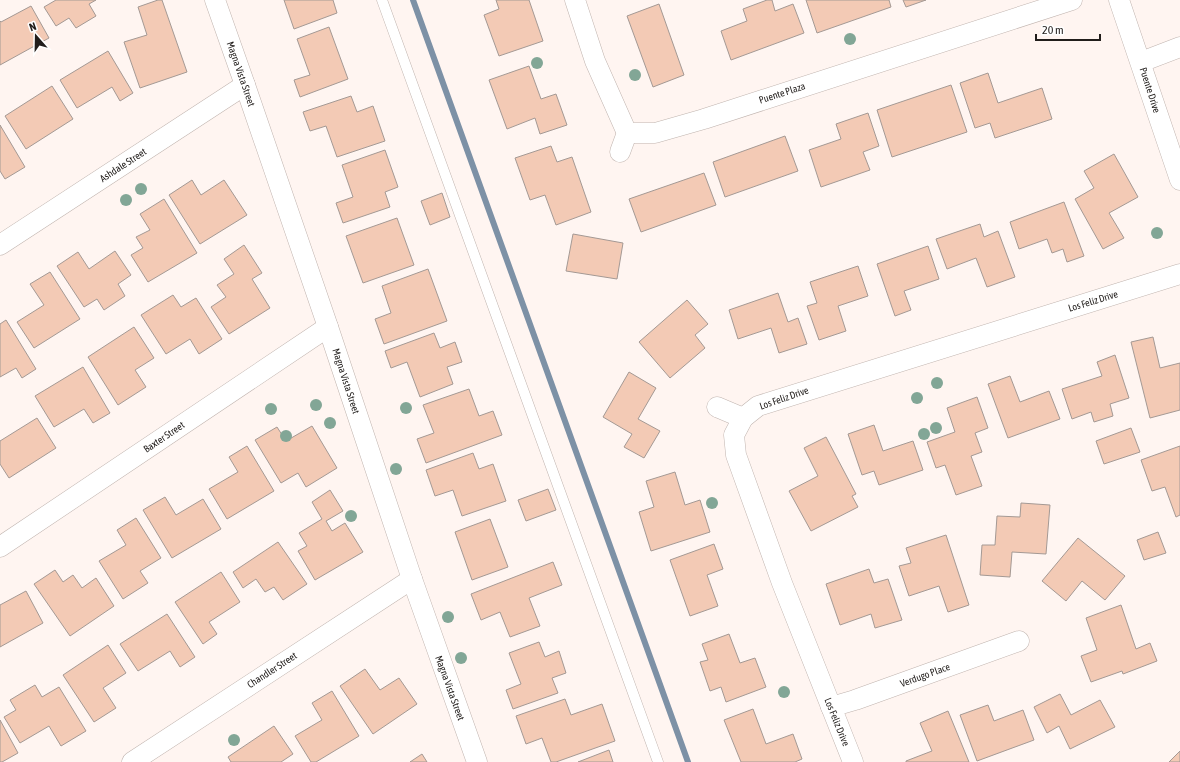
<svg xmlns="http://www.w3.org/2000/svg" width="1180" height="762" font-family="'Asap Condensed',sans-serif">
  <style>
    .lines { fill: none; stroke-linecap: round; stroke-linejoin: round }
    .stream { stroke: #7d91a6; stroke-width: 6 }
    .building { fill: #f3cab5; stroke: #a49994 }
    .service-casing { stroke: #c0b4af; stroke-width: 11 }
    .minor-casing { stroke: #c0b4af; stroke-width: 21 }
    .service { stroke: #fff; stroke-width: 10 }
    .minor { stroke: #fff; stroke-width: 20 }
    .tree { fill: #82a696 }
    .labels { text-anchor: middle; dominant-baseline: central; stroke-width: 3; stroke-linejoin: round; paint-order: stroke }
    .street-label { font-size: 10px; fill: #211d1b; stroke: #fff }
  </style>
  <rect width="100%" height="100%" fill="#fff5f1"/>
  <g class="lines">
    <polyline class="stream" points="413,0 688,762"/>
  </g>
  <g class="building">
    <polygon points="56,0 96,0 89,4 96,16 76,28 69,18 56,26 44,7"/>
    <polygon points="158,0 162,0 187,72 140,88 124,42 147,35 138,7"/>
    <polygon points="284,0 333,0 337,13 294,29"/>
    <polygon points="496,0 529,0 543,41 499,56 484,15 499,9"/>
    <polygon points="767,0 772,0 775,11 793,4 804,33 731,60 721,31 747,21 743,9"/>
    <polygon points="806,0 889,0 891,7 817,33"/>
    <polygon points="903,0 926,0 906,7"/>
    <polygon points="659,4 684,75 653,87 627,16"/>
    <polygon points="31,6 49,38 0,65 0,21 1,22"/>
    <polygon points="329,27 348,79 300,97 294,80 310,75 297,39"/>
    <polygon points="108,51 133,93 120,101 112,87 77,108 60,80"/>
    <polygon points="529,66 541,99 556,94 567,125 540,134 535,118 507,129 489,80"/>
    <polygon points="988,73 998,103 1042,88 1052,119 995,138 990,123 975,128 960,83"/>
    <polygon points="951,85 967,132 892,157 877,110"/>
    <polygon points="52,86 73,119 26,149 5,116"/>
    <polygon points="351,96 357,112 373,106 385,141 337,157 326,126 310,131 303,112"/>
    <polygon points="868,113 879,146 863,152 870,170 821,187 809,150 841,139 836,124"/>
    <polygon points="0,125 25,167 5,179 0,171"/>
    <polygon points="785,136 798,171 725,197 713,162"/>
    <polygon points="551,146 557,162 572,157 591,212 556,225 545,195 530,200 515,158"/>
    <polygon points="385,150 398,187 385,192 390,207 343,223 336,203 353,197 342,165"/>
    <polygon points="1114,154 1138,197 1109,213 1124,238 1103,249 1075,199 1094,188 1084,171"/>
    <polygon points="704,173 716,205 641,232 629,199"/>
    <polygon points="192,180 201,195 224,180 247,215 200,244 169,195"/>
    <polygon points="442,193 450,217 430,225 421,201"/>
    <polygon points="164,199 197,253 148,282 131,255 143,248 136,237 150,230 140,214"/>
    <polygon points="1064,202 1084,256 1067,262 1063,249 1052,253 1047,239 1019,249 1010,222"/>
    <polygon points="397,218 414,265 363,283 346,236"/>
    <polygon points="980,224 984,237 998,231 1015,277 987,287 976,258 947,269 936,239"/>
    <polygon points="573,234 623,243 617,279 566,271"/>
    <polygon points="244,245 262,273 252,279 270,308 229,334 211,307 226,297 217,285 234,274 224,259"/>
    <polygon points="928,246 939,279 904,291 911,310 895,316 877,264"/>
    <polygon points="115,251 131,275 118,284 125,296 104,310 97,299 84,307 57,266 78,252 89,269"/>
    <polygon points="858,266 868,296 838,306 846,331 819,340 807,306 817,303 810,282"/>
    <polygon points="428,269 447,321 384,344 375,319 391,313 382,286"/>
    <polygon points="50,272 80,319 34,348 17,322 44,305 30,284"/>
    <polygon points="778,293 788,322 798,318 807,344 779,353 771,328 738,339 729,310"/>
    <polygon points="173,295 181,307 196,298 222,339 199,354 190,339 166,354 141,315"/>
    <polygon points="687,300 708,324 695,335 705,348 670,378 639,342"/>
    <polygon points="6,320 36,369 22,378 16,368 0,377 0,324"/>
    <polygon points="134,327 154,358 135,370 146,387 118,405 88,357"/>
    <polygon points="434,333 440,348 455,342 462,362 447,367 453,384 420,397 407,362 391,368 385,351"/>
    <polygon points="1153,337 1160,368 1180,363 1180,410 1150,418 1131,342"/>
    <polygon points="1115,355 1129,398 1110,404 1113,416 1094,422 1091,412 1072,419 1062,389 1102,376 1097,362"/>
    <polygon points="83,367 110,413 93,423 84,409 54,427 35,396"/>
    <polygon points="629,372 656,388 638,419 660,431 644,458 624,447 632,434 603,417"/>
    <polygon points="1010,376 1020,402 1049,391 1060,419 1008,438 988,384"/>
    <polygon points="469,389 479,416 493,411 502,435 426,463 417,439 434,433 423,405"/>
    <polygon points="977,397 988,428 975,433 982,452 971,456 982,486 956,495 945,465 936,468 927,442 955,432 947,408"/>
    <polygon points="37,418 56,448 9,478 0,464 0,441"/>
    <polygon points="874,425 883,451 913,441 923,470 879,485 874,471 862,475 848,434"/>
    <polygon points="312,426 337,468 306,487 298,473 281,483 255,440 277,427 286,441"/>
    <polygon points="1131,428 1140,452 1104,464 1096,441"/>
    <polygon points="826,437 856,494 852,496 858,507 811,531 789,491 818,476 804,448"/>
    <polygon points="247,446 274,491 227,519 209,489 238,472 229,457"/>
    <polygon points="1180,446 1180,515 1176,517 1165,487 1152,491 1141,460"/>
    <polygon points="473,453 479,469 493,464 506,501 462,516 453,490 435,496 426,470"/>
    <polygon points="675,472 685,505 700,500 710,532 651,551 639,512 654,507 646,481"/>
    <polygon points="548,489 556,510 526,521 518,500"/>
    <polygon points="330,490 343,511 326,521 332,531 345,523 363,552 315,580 298,551 307,546 299,533 322,519 312,502"/>
    <polygon points="165,497 176,515 203,499 221,529 172,558 143,510"/>
    <polygon points="1021,503 1050,505 1046,554 1012,552 1010,577 980,575 982,545 995,545 997,516 1020,517"/>
    <polygon points="136,518 161,558 140,571 148,583 123,599 99,561 126,545 117,530"/>
    <polygon points="490,519 508,567 472,580 455,532"/>
    <polygon points="1158,532 1166,553 1144,560 1137,540"/>
    <polygon points="946,535 969,605 948,612 939,586 909,596 899,566 911,563 906,548"/>
    <polygon points="1078,538 1125,576 1105,600 1082,581 1066,601 1042,581"/>
    <polygon points="278,542 307,584 283,600 274,587 265,592 256,579 243,588 233,572"/>
    <polygon points="714,544 723,569 707,575 718,606 690,616 670,560"/>
    <polygon points="553,562 562,585 529,598 540,626 510,637 500,612 481,620 471,594"/>
    <polygon points="869,569 874,583 888,579 902,620 875,628 871,614 840,625 826,584"/>
    <polygon points="55,570 63,582 73,575 82,588 96,578 114,606 70,636 34,584"/>
    <polygon points="221,572 240,602 209,622 217,634 203,644 175,602"/>
    <polygon points="26,591 43,623 0,647 0,605"/>
    <polygon points="1121,605 1136,649 1150,643 1157,661 1123,674 1122,671 1091,682 1081,656 1097,650 1086,618"/>
    <polygon points="167,614 195,657 180,667 170,651 138,671 120,644"/>
    <polygon points="729,634 740,663 755,658 766,687 726,702 721,687 710,691 700,662 708,660 702,644"/>
    <polygon points="539,642 545,657 559,651 566,673 552,678 558,693 513,709 506,690 521,684 509,653"/>
    <polygon points="108,645 126,673 103,688 116,708 94,722 63,675"/>
    <polygon points="365,669 380,690 399,678 417,704 373,734 340,686"/>
    <polygon points="35,685 42,697 59,687 86,731 61,746 49,726 20,743 4,717 16,710 10,700"/>
    <polygon points="332,691 359,736 316,762 311,762 295,736 322,720 312,703"/>
    <polygon points="1060,694 1071,715 1100,700 1115,727 1070,749 1059,726 1047,733 1034,707"/>
    <polygon points="565,699 571,715 602,704 615,741 556,762 551,762 542,738 526,744 516,716"/>
    <polygon points="988,705 994,721 1023,710 1034,740 977,761 960,715"/>
    <polygon points="753,709 766,744 793,734 802,759 795,762 741,762 724,720"/>
    <polygon points="948,711 969,762 906,762 906,761 932,751 920,723"/>
    <polygon points="0,720 18,753 2,762 0,762"/>
    <polygon points="274,726 293,754 281,762 231,762 228,757"/>
    <polygon points="609,750 613,762 578,762"/>
    <polygon points="1180,751 1180,762 1169,762"/>
    <polygon points="422,754 427,762 410,762"/>
  </g>
  <g class="lines">
    <g class="service-casing">
      <polyline id="service" points="382,0 658,762"/>
    </g>
    <g class="minor-casing">
      <g id="minor">
        <polyline points="215,0 245,85 328,327 412,579 477,762"/>
        <polyline points="575,0 595,61 627,133 655,133 704,119 1072,0"/>
        <polyline points="1119,0 1180,180"/>
        <polyline points="1141,62 1180,47"/>
        <polyline points="620,152 627,133"/>
        <polyline points="0,245 245,85"/>
        <polyline points="717,407 743,418"/>
        <polyline points="0,547 328,327"/>
        <polyline points="831,707 855,700 1019,641"/>
        <polyline points="132,762 412,579"/>
        <polyline points="853,762 782,583 736,455 734,435 743,418 758,406 1180,274"/>
      </g>
    </g>
    <use href="#service" class="service"/>
    <use href="#minor" class="minor"/>
  </g>
  <g class="tree">
    <circle cx="850" cy="39" r="6"/>
    <circle cx="537" cy="63" r="6"/>
    <circle cx="635" cy="75" r="6"/>
    <circle cx="141" cy="189" r="6"/>
    <circle cx="126" cy="200" r="6"/>
    <circle cx="1157" cy="233" r="6"/>
    <circle cx="937" cy="383" r="6"/>
    <circle cx="917" cy="398" r="6"/>
    <circle cx="316" cy="405" r="6"/>
    <circle cx="406" cy="408" r="6"/>
    <circle cx="271" cy="409" r="6"/>
    <circle cx="330" cy="423" r="6"/>
    <circle cx="936" cy="428" r="6"/>
    <circle cx="924" cy="434" r="6"/>
    <circle cx="286" cy="436" r="6"/>
    <circle cx="396" cy="469" r="6"/>
    <circle cx="712" cy="503" r="6"/>
    <circle cx="351" cy="516" r="6"/>
    <circle cx="448" cy="617" r="6"/>
    <circle cx="461" cy="658" r="6"/>
    <circle cx="784" cy="692" r="6"/>
    <circle cx="234" cy="740" r="6"/>
  </g>
  <g class="labels">
    <g class="street-label">
      <text transform="translate(241 74) rotate(71)">Magna Vista Street</text>
      <text transform="translate(1150 90) rotate(72)">Puente Drive</text>
      <text transform="translate(782 93) rotate(-18)">Puente Plaza</text>
      <text transform="translate(123 165) rotate(-33)">Ashdale Street</text>
      <text transform="translate(1093 301) rotate(-17)">Los Feliz Drive</text>
      <text transform="translate(346 381) rotate(72)">Magna Vista Street</text>
      <text transform="translate(784 398) rotate(-19)">Los Feliz Drive</text>
      <text transform="translate(164 437) rotate(-34)">Baxter Street</text>
      <text transform="translate(272 670) rotate(-33)">Chandler Street</text>
      <text transform="translate(925 675) rotate(-20)">Verdugo Place</text>
      <text transform="translate(450 688) rotate(70)">Magna Vista Street</text>
      <text transform="translate(837 722) rotate(68)">Los Feliz Drive</text>
    </g>
  </g>
  <g transform="translate(36 36) rotate(340)" stroke="#ffffff" stroke-width="3" paint-order="stroke">
  <path d="M0-3L7 15L0 10L-7 15Z" fill="#211d1b"/>
  <text y="-6" font-size="11" font-weight="bold" text-anchor="middle" fill="#211d1b">N</text>
  </g>
  <path d="M1036 34v6h64v-6" fill="none" stroke="#211d1b" stroke-width="2"/>
  <text x="1042" y="34" font-size="12" fill="#211d1b" stroke="#ffffff" stroke-width="3" paint-order="stroke">20 m</text>
</svg>
